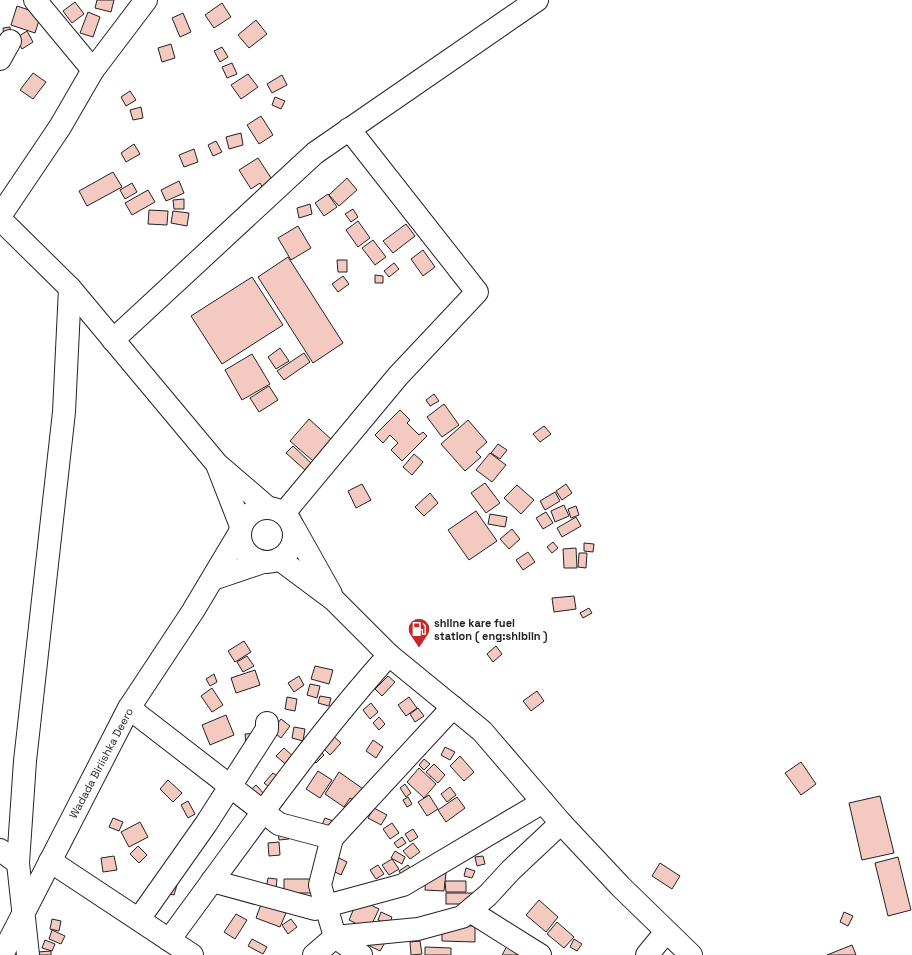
<svg xmlns="http://www.w3.org/2000/svg" width="912" height="955" font-family="'Space Grotesk',sans-serif">
  <style>
    .building { fill: #f3c9c0; stroke: #222 }
    .lines { fill: none; stroke-linecap: round; stroke-linejoin: round }
    .minor-casing { stroke: #222; stroke-width: 24 }
    .highway-casing { stroke: #222; stroke-width: 24 }
    .minor { stroke: #fff; stroke-width: 22 }
    .highway { stroke: #fff; stroke-width: 22 }
    .labels { text-anchor: middle; dominant-baseline: central; stroke-width: 3; stroke-linejoin: round; paint-order: stroke }
    .poi-label { font-size: 11px; font-weight: bold; fill: #222; stroke: #fff; text-anchor: start }
    .street-label { font-size: 11px; fill: #222; stroke: #fff }
  </style>
  <rect width="100%" height="100%" fill="#fff"/>
  <g class="building">
    <polygon points="97,0 114,0 111,12 95,8"/>
    <polygon points="75,2 84,14 72,23 63,11"/>
    <polygon points="222,3 231,17 214,28 205,15"/>
    <polygon points="17,6 41,14 35,33 11,25"/>
    <polygon points="88,12 100,17 93,37 80,33"/>
    <polygon points="183,13 191,32 180,37 172,18"/>
    <polygon points="256,20 267,34 249,48 238,35"/>
    <polygon points="10,27 11,34 4,36 3,28"/>
    <polygon points="27,31 33,42 22,49 16,38"/>
    <polygon points="171,44 175,58 162,62 158,48"/>
    <polygon points="222,47 228,57 220,62 214,51"/>
    <polygon points="232,63 237,74 227,78 222,67"/>
    <polygon points="33,73 46,82 33,99 20,90"/>
    <polygon points="248,74 258,87 241,99 231,85"/>
    <polygon points="282,75 287,85 272,93 267,84"/>
    <polygon points="130,91 136,100 126,106 121,97"/>
    <polygon points="275,97 285,101 281,109 272,105"/>
    <polygon points="141,107 143,118 133,120 130,110"/>
    <polygon points="261,116 273,135 259,144 247,125"/>
    <polygon points="241,133 243,145 229,149 226,137"/>
    <polygon points="216,141 222,152 213,156 208,145"/>
    <polygon points="134,144 140,154 126,162 121,153"/>
    <polygon points="194,149 198,162 184,167 179,155"/>
    <polygon points="258,158 275,184 265,191 260,183 251,189 239,170"/>
    <polygon points="113,172 122,187 87,206 79,191"/>
    <polygon points="347,178 357,190 339,206 329,195"/>
    <polygon points="179,181 184,193 166,201 161,190"/>
    <polygon points="132,183 137,192 125,199 120,190"/>
    <polygon points="148,190 155,202 132,215 125,203"/>
    <polygon points="328,194 337,207 324,216 315,203"/>
    <polygon points="184,199 184,209 174,209 173,200"/>
    <polygon points="310,204 312,214 299,218 297,208"/>
    <polygon points="353,209 358,217 351,222 345,214"/>
    <polygon points="149,210 168,211 167,225 148,224"/>
    <polygon points="173,211 189,213 187,226 171,223"/>
    <polygon points="358,221 370,238 358,247 346,230"/>
    <polygon points="406,224 415,236 393,253 383,241"/>
    <polygon points="298,226 311,248 291,260 278,238"/>
    <polygon points="373,240 386,257 375,265 362,248"/>
    <polygon points="423,250 435,267 423,276 411,259"/>
    <polygon points="288,257 343,343 313,363 258,277"/>
    <polygon points="337,260 347,260 347,272 338,272"/>
    <polygon points="394,263 399,269 389,277 384,271"/>
    <polygon points="375,275 383,276 383,283 375,283"/>
    <polygon points="343,276 349,284 338,292 332,284"/>
    <polygon points="252,277 283,325 222,364 191,316"/>
    <polygon points="280,348 289,361 276,369 268,357"/>
    <polygon points="304,353 310,362 284,380 277,371"/>
    <polygon points="252,354 270,384 242,400 225,370"/>
    <polygon points="269,386 278,400 259,412 250,398"/>
    <polygon points="434,394 439,401 430,406 426,400"/>
    <polygon points="444,404 459,425 442,437 427,417"/>
    <polygon points="400,410 410,420 407,423 419,435 423,432 427,436 402,461 391,450 398,443 390,435 383,443 375,435"/>
    <polygon points="309,419 332,440 313,461 290,441"/>
    <polygon points="468,420 487,442 476,452 481,457 465,471 441,444"/>
    <polygon points="544,426 551,434 540,442 533,434"/>
    <polygon points="498,444 507,450 500,459 491,453"/>
    <polygon points="293,446 311,463 305,470 286,453"/>
    <polygon points="490,453 506,465 492,482 476,470"/>
    <polygon points="414,454 423,462 412,475 403,467"/>
    <polygon points="485,483 500,503 486,513 471,493"/>
    <polygon points="362,484 371,500 356,508 348,491"/>
    <polygon points="566,484 572,493 562,500 556,491"/>
    <polygon points="517,485 534,500 521,514 504,498"/>
    <polygon points="555,492 560,501 545,510 540,501"/>
    <polygon points="430,493 438,503 424,516 415,507"/>
    <polygon points="564,505 569,516 555,522 551,511"/>
    <polygon points="576,506 579,515 571,518 568,509"/>
    <polygon points="476,511 497,541 469,560 448,530"/>
    <polygon points="546,512 553,523 543,529 536,518"/>
    <polygon points="490,514 507,517 505,527 488,524"/>
    <polygon points="576,517 581,526 562,537 557,528"/>
    <polygon points="512,529 520,539 509,549 500,539"/>
    <polygon points="553,542 558,548 552,553 547,547"/>
    <polygon points="584,543 594,544 593,552 584,551"/>
    <polygon points="576,548 577,568 564,568 563,549"/>
    <polygon points="528,552 535,562 523,570 516,560"/>
    <polygon points="579,553 587,553 586,568 578,567"/>
    <polygon points="574,596 576,609 554,612 552,598"/>
    <polygon points="589,608 592,613 583,618 580,613"/>
    <polygon points="244,641 251,652 235,662 228,651"/>
    <polygon points="496,646 502,654 493,662 487,654"/>
    <polygon points="247,656 254,666 243,672 237,662"/>
    <polygon points="315,666 333,670 329,684 311,679"/>
    <polygon points="255,670 260,685 236,693 231,678"/>
    <polygon points="214,674 217,682 210,686 206,679"/>
    <polygon points="299,676 304,685 294,692 288,683"/>
    <polygon points="388,676 395,682 382,696 375,689"/>
    <polygon points="310,684 320,686 317,698 307,695"/>
    <polygon points="212,688 223,705 212,712 201,696"/>
    <polygon points="537,691 544,701 531,711 523,701"/>
    <polygon points="320,696 331,698 329,706 318,703"/>
    <polygon points="287,697 297,699 295,711 285,709"/>
    <polygon points="409,697 417,708 406,716 398,705"/>
    <polygon points="371,703 378,712 370,719 363,710"/>
    <polygon points="418,708 424,716 415,722 410,714"/>
    <polygon points="226,715 234,735 210,745 202,725"/>
    <polygon points="379,717 385,724 379,730 373,723"/>
    <polygon points="281,719 290,726 281,738 272,731"/>
    <polygon points="294,727 305,729 303,741 292,738"/>
    <polygon points="258,733 246,744 245,734"/>
    <polygon points="331,734 341,743 330,755 321,746"/>
    <polygon points="373,740 383,747 376,758 366,751"/>
    <polygon points="445,747 455,752 450,760 441,755"/>
    <polygon points="284,748 296,759 289,767 276,756"/>
    <polygon points="318,749 324,755 316,763 310,757"/>
    <polygon points="460,756 474,772 464,781 450,766"/>
    <polygon points="424,759 430,764 424,770 419,765"/>
    <polygon points="801,762 816,784 801,795 785,773"/>
    <polygon points="434,764 445,775 438,783 426,772"/>
    <polygon points="419,768 436,784 424,798 407,782"/>
    <polygon points="318,771 332,780 320,798 306,789"/>
    <polygon points="339,772 366,791 358,803 350,798 344,807 325,794"/>
    <polygon points="273,773 285,782 276,793 264,783"/>
    <polygon points="168,780 182,793 173,802 160,789"/>
    <polygon points="405,784 411,793 406,797 400,788"/>
    <polygon points="256,785 266,796 244,796"/>
    <polygon points="450,787 456,795 447,802 441,794"/>
    <polygon points="429,795 438,809 427,816 418,802"/>
    <polygon points="880,796 894,853 862,860 849,803"/>
    <polygon points="408,797 412,804 407,807 403,800"/>
    <polygon points="457,797 465,808 446,822 438,810"/>
    <polygon points="188,801 195,814 188,818 181,805"/>
    <polygon points="374,808 387,815 381,825 368,818"/>
    <polygon points="113,818 123,822 119,831 109,827"/>
    <polygon points="325,818 336,822 333,831 321,827"/>
    <polygon points="140,822 148,837 129,847 121,832"/>
    <polygon points="392,823 399,833 390,839 383,829"/>
    <polygon points="413,829 418,837 410,842 405,834"/>
    <polygon points="288,830 289,839 279,840 278,831"/>
    <polygon points="402,837 406,843 398,848 394,843"/>
    <polygon points="279,842 280,855 269,856 268,843"/>
    <polygon points="413,843 420,852 410,859 403,851"/>
    <polygon points="138,846 147,855 139,863 130,854"/>
    <polygon points="395,851 405,857 402,864 391,858"/>
    <polygon points="114,856 117,870 103,872 101,858"/>
    <polygon points="483,856 485,864 477,866 475,857"/>
    <polygon points="337,857 347,862 341,875 331,870"/>
    <polygon points="898,857 911,910 888,916 875,863"/>
    <polygon points="392,859 399,869 389,875 382,865"/>
    <polygon points="660,863 680,876 672,889 652,876"/>
    <polygon points="378,865 384,874 376,879 370,870"/>
    <polygon points="408,865 415,875 405,881 399,871"/>
    <polygon points="466,868 475,871 472,878 464,876"/>
    <polygon points="426,871 446,873 444,891 425,890"/>
    <polygon points="268,878 277,879 276,890 266,889"/>
    <polygon points="284,879 312,879 311,893 284,893"/>
    <polygon points="445,881 466,881 466,892 446,892"/>
    <polygon points="168,883 177,885 174,895 165,893"/>
    <rect x="446" y="893" width="31" height="11"/>
    <polygon points="358,899 379,909 369,930 349,920"/>
    <polygon points="539,900 558,917 546,932 526,915"/>
    <polygon points="261,904 286,913 280,927 256,918"/>
    <polygon points="381,912 392,917 389,925 378,920"/>
    <polygon points="844,912 853,916 848,926 840,922"/>
    <polygon points="236,914 247,920 235,939 224,932"/>
    <polygon points="52,919 61,921 59,931 50,929"/>
    <polygon points="291,919 297,927 288,934 282,925"/>
    <polygon points="557,922 574,937 564,948 547,934"/>
    <polygon points="442,925 475,926 475,942 442,941"/>
    <polygon points="52,930 65,936 61,944 49,939"/>
    <polygon points="374,935 386,941 380,951 368,945"/>
    <polygon points="252,939 267,947 263,954 248,946"/>
    <polygon points="574,939 582,944 577,951 570,947"/>
    <polygon points="45,940 55,944 52,951 42,948"/>
    <polygon points="420,941 422,954 411,955 410,942"/>
    <polygon points="508,944 530,955 502,955"/>
    <polygon points="852,945 856,955 827,955"/>
    <polygon points="425,947 451,948 451,955 425,955"/>
    <polygon points="51,951 51,955 38,955 38,952"/>
  </g>
  <g class="lines">
    <g class="minor-casing">
      <g id="minor">
        <polyline points="35,0 93,70"/>
        <polyline points="0,59 10,41"/>
        <polyline points="0,216 60,127 93,70 146,0"/>
        <polyline points="113,340 315,153 537,0"/>
        <polyline points="284,513 398,376 477,292 349,129"/>
        <polyline points="213,579 263,562"/>
        <polyline points="129,708 279,824 332,838 320,885 335,937 361,955"/>
        <polyline points="332,838 453,707"/>
        <polyline points="0,850 18,863"/>
        <polyline points="50,861 192,955"/>
        <polyline points="212,881 315,909 403,885 543,802"/>
        <polyline points="470,911 540,955"/>
        <polyline points="139,919 206,824 267,729 267,723"/>
        <path d="M169,940c71,-96 140,-196 220,-285"/>
        <polyline points="2,955 129,708 193,611 239,534"/>
        <polyline points="28,955 18,863 25,761 64,412 70,288"/>
        <polyline points="314,955 335,937 418,929 462,917 488,895 511,870 561,823"/>
        <polyline points="647,955 666,932"/>
      </g>
    </g>
    <g class="highway-casing">
      <g id="highway">
        <polyline points="0,219 70,288 217,464 267,507"/>
        <polyline points="218,467 241,526"/>
        <circle cx="267" cy="535" r="27"/>
        <polyline points="294,528 331,594"/>
        <polyline points="279,559 334,600 389,655 482,731 561,823 621,887 691,955"/>
      </g>
    </g>
    <use href="#minor" class="minor"/>
    <use href="#highway" class="highway"/>
  </g>
  <defs>
    <g id="fuel-pin" transform="scale(1.15)"><path d="M0 17L-7.5 6A9.5 9.5 0 1 1 7.5 6Z" fill="#c62828" stroke="#fff"/><path d="M-5.5-6h7V0h2V4h1.3V-2.5L3-4.5l.8-.8L6-3V5H2.5V1h-1V6h-7ZM-4.2-4.7v3.2H.2V-4.7Z" fill="#fff"/></g>
  </defs>
  <g fill-rule="evenodd">
    <use href="#fuel-pin" x="419" y="629"/>
  </g>
  <g class="labels">
    <g class="poi-label">
      <text x="434" y="623">shiine kare fuel<tspan x="434" dy="13">station ( eng:shibiin )</tspan></text>
    </g>
    <g class="street-label">
      <text transform="translate(101 763) rotate(-62)">Wadada Biriishka Deero</text>
    </g>
  </g>
</svg>
